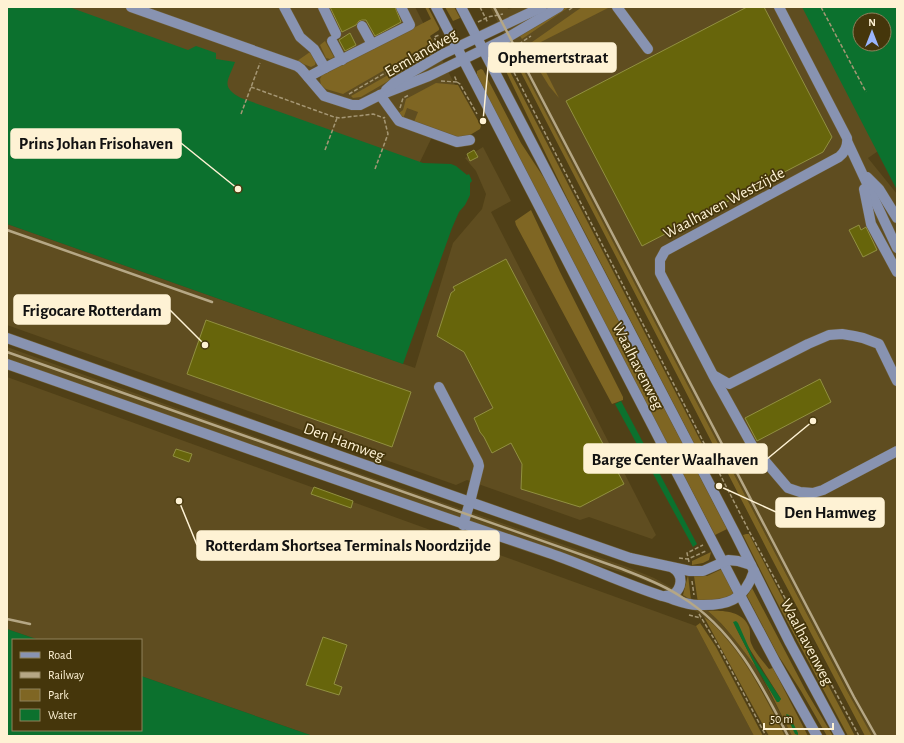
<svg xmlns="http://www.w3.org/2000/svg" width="904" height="743" font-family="'Alegreya Sans',sans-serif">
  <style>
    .built { fill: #5f4d20 }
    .green { fill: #7f6623 }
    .water { fill: #0c712e; fill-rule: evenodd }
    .building { fill: #67650b; stroke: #919040 }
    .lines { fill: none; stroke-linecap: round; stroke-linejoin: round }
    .minor-casing { stroke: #6c5c35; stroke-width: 11 }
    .path { stroke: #a59774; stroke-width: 1.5; stroke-dasharray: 4 2; stroke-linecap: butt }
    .minor { stroke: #8893b1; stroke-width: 10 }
    .rail { stroke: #b5a785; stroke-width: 2.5 }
    .labels { text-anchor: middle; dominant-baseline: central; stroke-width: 3.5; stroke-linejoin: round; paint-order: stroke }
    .street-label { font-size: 16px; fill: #fef2d4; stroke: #45360b }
    .leader { fill: none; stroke: #fef2d4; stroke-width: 1.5 }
    .callout-dot { fill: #fef2d4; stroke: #45360b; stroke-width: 1.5 }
    .callout { fill: #fef2d4; stroke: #fef2d4; stroke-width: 1.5 }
    .callout-label { font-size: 17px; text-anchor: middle; font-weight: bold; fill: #111 }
  </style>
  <rect width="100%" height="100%" fill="#504017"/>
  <g class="built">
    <polygon points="7,7 415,7 456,87 405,193"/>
    <polygon points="490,7 507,7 508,9 516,7 816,7 884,147 868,158 897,194 897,736 872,736 864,723"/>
    <polygon points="483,147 511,201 491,212 656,535 652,539 589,517 580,520 467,480 456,485 7,325 7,224 415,368 453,243 482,209 486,194 476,171 465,158"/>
    <polygon points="7,347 284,447 627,567 654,578 672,588 708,611 715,617 732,636 756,667 792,736 785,736 760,687 731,644 707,619 660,587 631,575 561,555 7,360"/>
    <polygon points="7,377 696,626 754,736 313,736 141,676 141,640 39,640 7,629"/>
  </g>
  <g class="green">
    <polygon points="140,7 146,7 297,61 310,52 316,61 315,65 311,67 306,65"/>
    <polygon points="425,7 428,7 439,28 439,30 430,36 433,42 343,94 326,89 321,85 320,79 322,75 431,19"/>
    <polygon points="445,7 454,7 460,18 453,21"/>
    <polygon points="566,7 569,7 522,39 520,36"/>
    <polygon points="582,7 610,7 533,46 559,98 549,86 525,47"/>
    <polygon points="325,41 334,57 330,59 326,58 320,45"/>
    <polygon points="436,48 438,52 361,97 353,98 351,96"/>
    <polygon points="515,54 847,691 872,736 865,736 774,563 513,57"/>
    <polygon points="504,60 715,469 709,472 567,198 502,63"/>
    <polygon points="481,69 483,70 521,143 546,181 727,529 715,535 539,198 477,75 477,71"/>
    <polygon points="436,83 458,85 481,126 480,129 470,135 458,137 414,122 418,112 407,108 403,119 399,113 403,110 406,99"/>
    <polygon points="531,210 560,272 623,397 623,400 612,404 516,225 515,221"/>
    <polygon points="746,534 749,534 855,736 848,736 772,593 743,535"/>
    <polygon points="711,552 709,560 703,563 692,565 692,561"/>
    <polygon points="722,569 734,595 718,601 698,603 694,576 707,576"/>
    <polygon points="688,575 691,600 683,595"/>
    <polygon points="752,588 806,691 833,736 827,736 801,691 778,655 747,596"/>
    <path d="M708,611c14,-1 35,0 41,16 2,5 0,11 2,16 4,10 11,17 18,26l4,-1 35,68h-16l-29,-58 14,24 4,-3 -47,-75 22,43c-15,-19 -29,-40 -48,-56z"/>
    <path d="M704,617c8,5 14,12 20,19 26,29 43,65 61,100h-16z"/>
    <polygon points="700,623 716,647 763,736 754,736 696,626"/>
  </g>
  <g class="water">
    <path d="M7,7h62l119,43 8,-4 20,7v6l19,3c-7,19 -15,25 6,36l182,65 28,1 5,2 11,9 2,-1 3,7 -2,2v12l-5,10 -6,7 -7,16 -49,136 -396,-140z"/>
    <path d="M802,7h95v183zM860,20h24v24h-24z"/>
    <polygon points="621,401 697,544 693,547 615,404"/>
    <polygon points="736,621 738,623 753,657 781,699 779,702 777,702 756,667 734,624 733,622"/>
    <polygon points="7,629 39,640 13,640 13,730 141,730 141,676 313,736 7,736"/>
    <polygon points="786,714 789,715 798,733 798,735 795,734"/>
  </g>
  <g class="building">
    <polygon points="330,7 395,7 401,22 375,36 366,20 362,20 359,21 356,25 342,32"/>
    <polygon points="747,7 764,7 832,137 823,152 642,246 566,101"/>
    <polygon points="350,33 356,45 345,51 339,40"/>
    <polygon points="474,150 478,157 470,161 467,154"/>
    <polygon points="859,225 861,230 866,227 877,250 863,257 849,230"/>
    <polygon points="506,259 624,484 580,507 521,489 522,464 511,443 492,453 484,437 480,432 478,427 474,418 493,408 464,352 437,336 451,293 455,290 453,287"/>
    <polygon points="206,320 411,392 392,447 187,374"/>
    <polygon points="820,379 831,402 757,441 745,418"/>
    <polygon points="176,449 192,454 189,462 173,456"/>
    <polygon points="314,487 353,501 351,508 311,494"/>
    <polygon points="323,637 347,645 334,684 342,687 339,695 306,685"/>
  </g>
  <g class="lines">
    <g class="minor-casing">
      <g id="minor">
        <polyline points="131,7 297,66 301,69 324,96 352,105 360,105 380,95 429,76 505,39 559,7"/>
        <polyline points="284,7 300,37 314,49 325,68 308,77"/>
        <polyline points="323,7 336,34"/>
        <polyline points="436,7 740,595 776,663 817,736"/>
        <polyline points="461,7 736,535 790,643 840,736"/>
        <polyline points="617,7 648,49"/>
        <path d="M779,7l68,131c1,8 -2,14 -8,19l-174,94 -5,9v13l53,102 40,72 35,41 12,4 13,1 10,-3 74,-39"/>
        <polyline points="362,26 372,44"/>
        <polyline points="332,41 342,60"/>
        <polyline points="325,68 410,25 401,7"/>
        <polyline points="386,90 395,82 443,54 542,7"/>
        <polyline points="380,95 399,121 457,142 470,140"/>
        <polyline points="848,143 897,248"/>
        <polyline points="867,177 879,189 897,218"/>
        <polyline points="864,189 871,224 897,272"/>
        <polyline points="7,338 470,502 630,558 690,571 703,571 728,560 738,561 751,565"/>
        <path d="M7,364c181,63 361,128 542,189 38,13 75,31 113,43 12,3 24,9 36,9 29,1 46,-4 56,-34"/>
        <polyline points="715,376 729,384 808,344 829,335 842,334 854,336 863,338 879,344 897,381"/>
        <polyline points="439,387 478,462 479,466 470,502 463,525"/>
        <path d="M665,596l8,-1c9,-7 11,-20 0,-27"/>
      </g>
    </g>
    <g class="path">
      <polyline points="480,7 488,23"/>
      <polyline points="821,7 866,92"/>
      <polyline points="569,10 573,7"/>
      <polyline points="478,22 488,17 503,14"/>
      <polyline points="439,47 434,37 439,35"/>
      <polyline points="503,51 748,529 859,736"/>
      <polyline points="504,54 531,36"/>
      <polyline points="441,81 457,82 454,75"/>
      <polyline points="457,82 460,84 477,114"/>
      <polyline points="251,87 334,117 340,118 373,114 384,118 385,117"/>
      <polyline points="349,94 416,55 443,41"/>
      <polyline points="400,108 403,98 409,95"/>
      <polyline points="241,114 260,63"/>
      <polyline points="325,150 337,118"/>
      <polyline points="375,169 388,134 384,118"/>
      <polyline points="679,558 688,559 706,551"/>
      <polyline points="689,562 687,553 703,545"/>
      <polyline points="692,581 694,595"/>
      <polyline points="699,614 719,647 766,736"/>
      <polyline points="689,615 701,618"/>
    </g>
    <use href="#minor" class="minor"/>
    <g class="rail">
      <polyline points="494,7 854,697 876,736"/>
      <polyline points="7,230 212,302"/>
      <path d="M7,352l615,217c20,8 40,15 58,27 53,32 81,87 108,140"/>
      <polyline points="7,619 30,624"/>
    </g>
  </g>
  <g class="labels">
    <g class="street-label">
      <text transform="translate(421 53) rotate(-30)">Eemlandweg</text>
      <text transform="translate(724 203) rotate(-28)">Waalhaven Westzijde</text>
      <text transform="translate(638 366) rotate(63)">Waalhavenweg</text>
      <text transform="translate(344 442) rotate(20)">Den Hamweg</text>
      <text transform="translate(807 642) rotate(62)">Waalhavenweg</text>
    </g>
  </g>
  <path class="leader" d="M483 121L489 57M238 189L181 143M205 345L170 310M813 421L767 459M719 486L776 512M179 501L197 545"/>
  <g class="callout-dot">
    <circle cx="483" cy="121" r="4"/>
    <circle cx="238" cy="189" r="4"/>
    <circle cx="205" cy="345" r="4"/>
    <circle cx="813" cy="421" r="4"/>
    <circle cx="719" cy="486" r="4"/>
    <circle cx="179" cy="501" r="4"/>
  </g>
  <g class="callout">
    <rect x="489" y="43" width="127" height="29" rx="4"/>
    <rect x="11" y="129" width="170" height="29" rx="4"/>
    <rect x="14" y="295" width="156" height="29" rx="4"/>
    <rect x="584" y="444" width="183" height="29" rx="4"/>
    <rect x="776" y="498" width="108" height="29" rx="4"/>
    <rect x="197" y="531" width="302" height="29" rx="4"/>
  </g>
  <g class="callout-label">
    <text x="553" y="63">Ophemertstraat</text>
    <text x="96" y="149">Prins Johan Frisohaven</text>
    <text x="92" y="316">Frigocare Rotterdam</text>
    <text x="675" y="465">Barge Center Waalhaven</text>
    <text x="830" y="518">Den Hamweg</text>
    <text x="348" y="551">Rotterdam Shortsea Terminals Noordzijde</text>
  </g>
  <rect width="904" height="743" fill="none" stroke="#fef2d4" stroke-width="16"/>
  <rect x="12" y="639" width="130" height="92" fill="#45360b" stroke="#8f815b"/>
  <rect x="20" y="652" width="20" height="6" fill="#8893b1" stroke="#8f815b"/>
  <text x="48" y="659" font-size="12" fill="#fef2d4">Road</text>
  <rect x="20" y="672" width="20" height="6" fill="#b5a785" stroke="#8f815b"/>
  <text x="48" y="679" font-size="12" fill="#fef2d4">Railway</text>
  <rect x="20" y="689" width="20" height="12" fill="#7f6623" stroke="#8f815b"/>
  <text x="48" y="699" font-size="12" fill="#fef2d4">Park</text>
  <rect x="20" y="709" width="20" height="12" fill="#0c712e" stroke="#8f815b"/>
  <text x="48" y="719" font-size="12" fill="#fef2d4">Water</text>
  <g transform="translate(872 32)"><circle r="19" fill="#45360b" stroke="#8f815b"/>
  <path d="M0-3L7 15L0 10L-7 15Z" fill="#9ab5fd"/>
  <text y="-6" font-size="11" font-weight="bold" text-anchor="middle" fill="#fef2d4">N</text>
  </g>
  <path d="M764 723v6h69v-6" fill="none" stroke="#fef2d4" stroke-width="2"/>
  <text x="770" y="723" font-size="12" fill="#fef2d4" stroke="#45360b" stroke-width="3" paint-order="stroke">50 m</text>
</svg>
